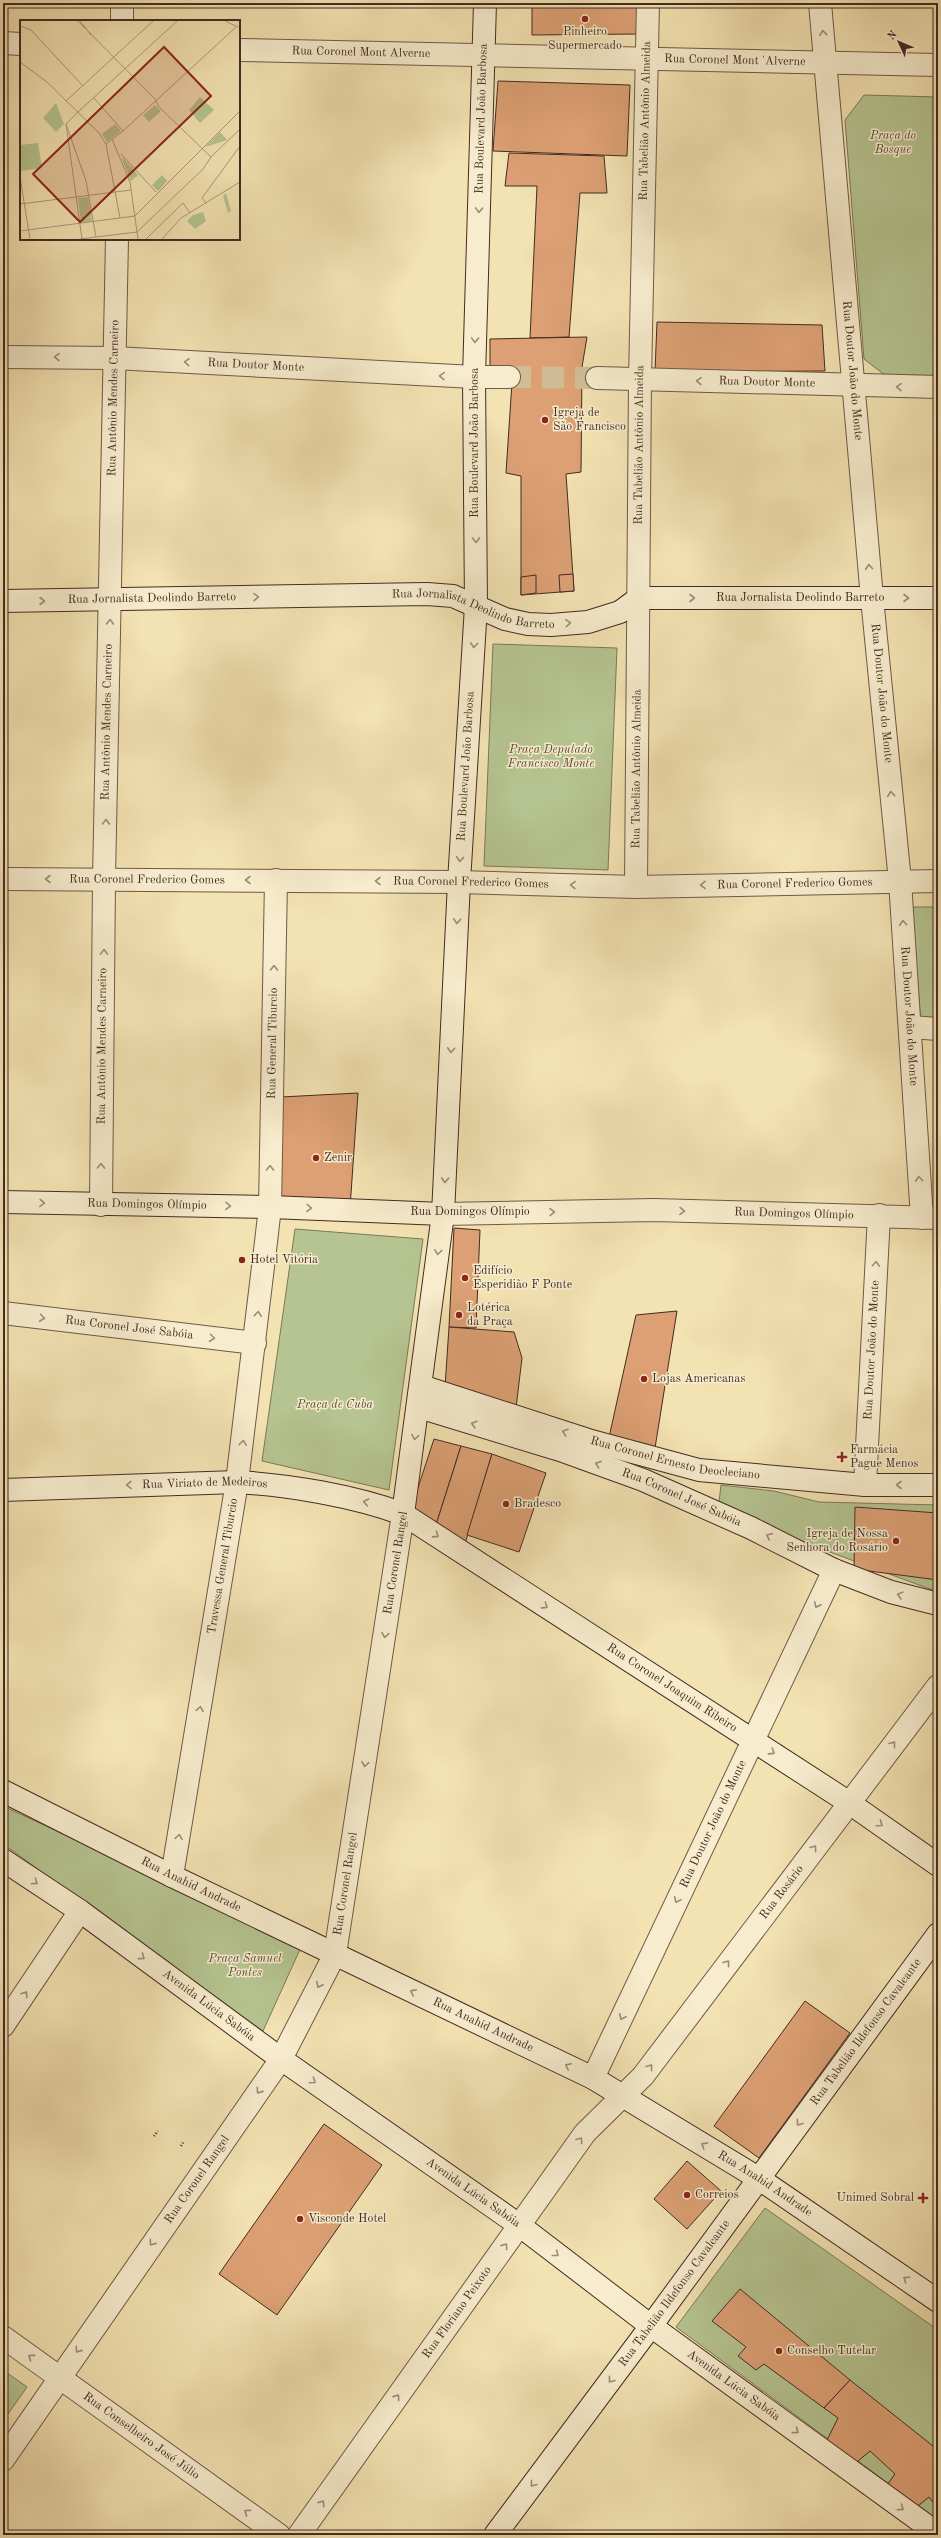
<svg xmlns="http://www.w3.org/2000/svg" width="941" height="2538" font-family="'Old Standard TT',serif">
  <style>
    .green { fill: #b5c490; stroke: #7c785a }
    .building { fill: #dca074; stroke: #432b23 }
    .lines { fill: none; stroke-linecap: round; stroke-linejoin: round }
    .street-tunnel { stroke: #d0bd95; stroke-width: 22; stroke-dasharray: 22 11; stroke-linecap: butt }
    .street-casing { stroke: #6f5947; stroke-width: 24 }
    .secondary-casing { stroke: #432b23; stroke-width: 24 }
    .path { stroke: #432b23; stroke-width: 2.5; stroke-dasharray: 1 2; stroke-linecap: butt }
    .street { stroke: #f7eccd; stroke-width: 22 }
    .secondary { stroke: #f7eccd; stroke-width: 22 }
    .oneway { stroke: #9d8c78 }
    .poi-dot { fill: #8f2418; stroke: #f7eccd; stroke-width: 1.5 }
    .labels { text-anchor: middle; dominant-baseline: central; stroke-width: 3; stroke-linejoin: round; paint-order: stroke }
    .poi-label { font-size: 12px; fill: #432b23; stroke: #f7eccd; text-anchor: start }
    .street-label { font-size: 12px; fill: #432b23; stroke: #f7eccd }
    .park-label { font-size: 12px; font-style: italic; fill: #5a4a39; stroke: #f7eccd }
    .inset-road { fill: none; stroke: #ad9979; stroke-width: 1 }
    .view { fill: #8f2418; fill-opacity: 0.15; stroke: #8f2418; stroke-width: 2 }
    .inset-edge { fill: none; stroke: #432b23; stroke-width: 2 }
  </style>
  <rect width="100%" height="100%" fill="#f3e2b2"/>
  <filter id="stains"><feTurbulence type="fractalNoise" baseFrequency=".005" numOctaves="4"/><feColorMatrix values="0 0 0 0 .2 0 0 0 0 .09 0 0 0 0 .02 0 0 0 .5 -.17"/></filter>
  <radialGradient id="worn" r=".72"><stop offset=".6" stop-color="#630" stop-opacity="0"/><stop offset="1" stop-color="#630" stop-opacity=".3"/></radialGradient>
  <g class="green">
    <polygon points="864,95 938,97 938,378 886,376 864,359 845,120"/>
    <polygon points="493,644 617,648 608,870 484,866"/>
    <polygon points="912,907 938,907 938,1027 921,1026"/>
    <polygon points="295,1229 423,1239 389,1490 262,1461"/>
    <polygon points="721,1485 774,1491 819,1502 938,1505 938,1592 792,1538 719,1502"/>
    <polygon points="3,1806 302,1945 263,2031 3,1844"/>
    <polygon points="765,2208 938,2330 938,2520 676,2327"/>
    <polygon points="3,2370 27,2387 3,2421"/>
  </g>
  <g class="building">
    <polygon points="532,3 637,3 637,34 532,35"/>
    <polygon points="498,81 630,85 627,156 493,151"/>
    <polygon points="509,153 604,156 607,193 580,193 569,337 530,338 537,186 505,186"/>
    <polygon points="657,322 822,325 825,371 655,372"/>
    <polygon points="587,337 582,367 581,472 566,474 574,591 521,595 521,476 506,473 513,367 490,366 490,339"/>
    <polygon points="573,574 574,591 560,592 559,575"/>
    <polygon points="536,575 536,593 521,595 521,577"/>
    <polygon points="358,1093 350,1208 277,1207 281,1097"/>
    <polygon points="454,1228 480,1230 476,1328 449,1327"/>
    <polygon points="677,1311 654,1454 608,1442 636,1315"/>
    <polygon points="449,1327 514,1332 522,1358 516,1408 445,1387"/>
    <polygon points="434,1439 461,1446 435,1528 410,1512"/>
    <polygon points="461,1446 492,1454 464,1547 435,1528"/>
    <polygon points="492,1454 546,1473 519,1552 467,1535"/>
    <polygon points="855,1507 938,1513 938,1580 854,1569"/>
    <polygon points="805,2001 850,2033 759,2158 714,2126"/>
    <polygon points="324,2124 382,2165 277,2315 219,2274"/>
    <polygon points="687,2161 721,2191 687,2229 654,2199"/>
    <polygon points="740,2289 850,2380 824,2408 764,2364 756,2370 738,2356 746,2347 712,2321"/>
    <polygon points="850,2380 938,2450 938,2509 929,2497 918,2506 887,2485 895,2474 870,2451 857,2462 827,2440 838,2418 824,2408"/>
  </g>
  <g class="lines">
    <polyline class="street-tunnel" points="509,377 597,378"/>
    <g class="street-casing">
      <g id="street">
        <path id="s1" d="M820,3l52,595 28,283 22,337"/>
        <polyline points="122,21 122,3"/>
        <polyline points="3,43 21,44"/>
        <path id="s2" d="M239,50l699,15"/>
        <path id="s3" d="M3,357l111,1 360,19h35"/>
        <path id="s4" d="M597,378l341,9"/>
        <path id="s5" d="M3,879l456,3 177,5 302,-6"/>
        <path id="s6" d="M636,887l4,-508 8,-376"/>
        <polyline points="910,1027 938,1029"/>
        <path id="s7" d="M101,1205l3,-326 13,-640"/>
        <path id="s8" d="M443,1214l211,-4 284,8"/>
        <path id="s9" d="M3,1313l252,30"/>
        <path id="s10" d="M865,1485l14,-270"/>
        <path id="s11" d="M172,1876l65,-394 29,-240 4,-35 6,-327"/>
        <polyline points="3,2026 80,1911"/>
        <path id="s12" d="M593,2078l241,-508"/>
        <path id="s13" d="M3,2337l276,198"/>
        <path id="s14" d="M3,2460l278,-401 54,-105 68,-440"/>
        <path id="s15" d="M299,2535l286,-402 58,-57 295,-390"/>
      </g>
    </g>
    <g class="secondary-casing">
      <g id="secondary">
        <path id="s16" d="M3,601l424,-7 26,2 52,23 23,5 23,1 37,-3 32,-10 19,-14h299"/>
        <path id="s17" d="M3,1202l267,5 173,7"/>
        <path id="s18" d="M421,1386l167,54 111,30 166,15h73"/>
        <path id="s19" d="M419,1407l141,43 83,30 108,48 83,42 57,22 47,12"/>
        <path id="s20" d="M3,1490l234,-8c52,3 118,14 166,32l445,288 90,63"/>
        <path id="s21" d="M403,1514l40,-300 16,-332 17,-276 -2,-229 11,-374"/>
        <path id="s22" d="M3,1791l169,85 421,202 165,100 180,123"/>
        <path id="s23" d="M3,1860l77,51 201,148 238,166 132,101 287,208"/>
        <path id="s24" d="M495,2535l156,-209 287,-392"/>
      </g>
    </g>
    <g class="path">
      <polyline points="154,2136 158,2131"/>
      <polyline points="181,2146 184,2141"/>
    </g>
    <use href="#street" class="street"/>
    <use href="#secondary" class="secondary"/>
  </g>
  <defs><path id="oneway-chevron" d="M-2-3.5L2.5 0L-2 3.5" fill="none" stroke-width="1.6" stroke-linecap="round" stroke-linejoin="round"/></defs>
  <g class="oneway">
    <use href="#oneway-chevron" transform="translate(823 33) rotate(-96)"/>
    <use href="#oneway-chevron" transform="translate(479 210) rotate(92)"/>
    <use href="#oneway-chevron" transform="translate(475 340) rotate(92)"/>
    <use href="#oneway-chevron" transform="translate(57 357) rotate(-179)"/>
    <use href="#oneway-chevron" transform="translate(187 362) rotate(-177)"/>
    <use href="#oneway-chevron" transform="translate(442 376) rotate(-177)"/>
    <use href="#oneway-chevron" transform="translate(699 381) rotate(-178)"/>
    <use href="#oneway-chevron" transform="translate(899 387) rotate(-179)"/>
    <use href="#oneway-chevron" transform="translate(476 540) rotate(89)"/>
    <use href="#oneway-chevron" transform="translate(869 567) rotate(-95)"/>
    <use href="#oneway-chevron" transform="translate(256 597) rotate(-1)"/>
    <use href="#oneway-chevron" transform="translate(692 598)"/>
    <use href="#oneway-chevron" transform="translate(906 598)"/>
    <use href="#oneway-chevron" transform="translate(42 601)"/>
    <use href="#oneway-chevron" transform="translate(110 622) rotate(-89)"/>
    <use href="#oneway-chevron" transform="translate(568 623) rotate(-4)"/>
    <use href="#oneway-chevron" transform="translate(474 645) rotate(94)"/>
    <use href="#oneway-chevron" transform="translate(891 794) rotate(-96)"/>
    <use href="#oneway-chevron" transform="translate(106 822) rotate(-89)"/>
    <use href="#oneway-chevron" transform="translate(460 859) rotate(94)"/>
    <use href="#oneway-chevron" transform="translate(48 879) rotate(180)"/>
    <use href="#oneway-chevron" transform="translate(248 880) rotate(-180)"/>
    <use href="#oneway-chevron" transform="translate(378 881) rotate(-180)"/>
    <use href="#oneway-chevron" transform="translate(573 885) rotate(-178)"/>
    <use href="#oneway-chevron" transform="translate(703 885) rotate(179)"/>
    <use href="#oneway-chevron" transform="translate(457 921) rotate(93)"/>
    <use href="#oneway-chevron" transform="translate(903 923) rotate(-94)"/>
    <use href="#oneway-chevron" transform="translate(104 952) rotate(-89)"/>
    <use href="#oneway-chevron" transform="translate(274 968) rotate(-89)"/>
    <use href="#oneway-chevron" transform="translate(451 1050) rotate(93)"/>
    <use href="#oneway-chevron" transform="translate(101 1166) rotate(-89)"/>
    <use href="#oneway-chevron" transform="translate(270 1168) rotate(-89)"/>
    <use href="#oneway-chevron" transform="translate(919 1179) rotate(-94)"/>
    <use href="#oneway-chevron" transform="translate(445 1180) rotate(93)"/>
    <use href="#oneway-chevron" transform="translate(42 1203) rotate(2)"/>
    <use href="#oneway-chevron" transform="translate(228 1206) rotate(1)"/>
    <use href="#oneway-chevron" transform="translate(309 1208) rotate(2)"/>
    <use href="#oneway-chevron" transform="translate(682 1211) rotate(1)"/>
    <use href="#oneway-chevron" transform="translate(552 1212) rotate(-1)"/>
    <use href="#oneway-chevron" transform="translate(438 1252) rotate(97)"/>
    <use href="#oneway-chevron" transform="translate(876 1264) rotate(-87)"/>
    <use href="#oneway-chevron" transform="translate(258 1314) rotate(-84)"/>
    <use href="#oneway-chevron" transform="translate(42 1318) rotate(7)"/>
    <use href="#oneway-chevron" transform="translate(212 1338) rotate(7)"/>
    <use href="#oneway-chevron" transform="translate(474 1424) rotate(-163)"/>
    <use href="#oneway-chevron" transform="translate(565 1432) rotate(-161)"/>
    <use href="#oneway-chevron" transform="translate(415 1437) rotate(98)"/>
    <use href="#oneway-chevron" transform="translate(243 1443) rotate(-83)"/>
    <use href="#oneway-chevron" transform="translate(598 1464) rotate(-160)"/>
    <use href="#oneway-chevron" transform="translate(129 1485) rotate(178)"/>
    <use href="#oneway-chevron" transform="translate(899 1485) rotate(-180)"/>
    <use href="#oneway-chevron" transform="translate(366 1502) rotate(-169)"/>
    <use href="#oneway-chevron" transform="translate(436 1535) rotate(33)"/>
    <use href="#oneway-chevron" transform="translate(769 1536) rotate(-155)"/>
    <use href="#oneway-chevron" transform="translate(900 1595) rotate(-165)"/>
    <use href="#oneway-chevron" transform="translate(817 1605) rotate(115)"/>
    <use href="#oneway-chevron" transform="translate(545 1606) rotate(33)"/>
    <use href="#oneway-chevron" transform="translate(385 1635) rotate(99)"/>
    <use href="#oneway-chevron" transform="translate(200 1709) rotate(-81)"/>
    <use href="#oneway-chevron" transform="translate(893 1744) rotate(-52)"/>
    <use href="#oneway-chevron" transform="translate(772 1752) rotate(33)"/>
    <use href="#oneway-chevron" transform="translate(365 1764) rotate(99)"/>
    <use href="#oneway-chevron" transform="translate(880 1824) rotate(35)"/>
    <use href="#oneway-chevron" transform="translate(179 1837) rotate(-81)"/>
    <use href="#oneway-chevron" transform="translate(814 1848) rotate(-53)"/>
    <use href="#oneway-chevron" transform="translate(35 1882) rotate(34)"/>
    <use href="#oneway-chevron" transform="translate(677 1900) rotate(115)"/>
    <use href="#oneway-chevron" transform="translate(142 1957) rotate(36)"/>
    <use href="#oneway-chevron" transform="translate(727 1963) rotate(-53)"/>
    <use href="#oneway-chevron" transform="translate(319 1985) rotate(117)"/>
    <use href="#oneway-chevron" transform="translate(413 1992) rotate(-154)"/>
    <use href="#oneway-chevron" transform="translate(25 1994) rotate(-56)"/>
    <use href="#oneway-chevron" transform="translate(622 2017) rotate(115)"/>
    <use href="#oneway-chevron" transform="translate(568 2066) rotate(-154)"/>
    <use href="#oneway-chevron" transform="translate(650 2067) rotate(-53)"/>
    <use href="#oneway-chevron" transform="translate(313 2081) rotate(35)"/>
    <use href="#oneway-chevron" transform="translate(259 2091) rotate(125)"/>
    <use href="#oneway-chevron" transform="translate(799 2123) rotate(126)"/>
    <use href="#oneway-chevron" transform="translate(580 2140) rotate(-54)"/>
    <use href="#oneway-chevron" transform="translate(704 2145) rotate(-148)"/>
    <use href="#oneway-chevron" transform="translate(152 2243) rotate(125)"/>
    <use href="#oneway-chevron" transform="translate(505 2246) rotate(-55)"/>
    <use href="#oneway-chevron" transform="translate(556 2254) rotate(38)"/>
    <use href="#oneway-chevron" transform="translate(906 2279) rotate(-146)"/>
    <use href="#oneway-chevron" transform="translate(78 2350) rotate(125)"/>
    <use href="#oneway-chevron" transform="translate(31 2357) rotate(-144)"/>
    <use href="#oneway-chevron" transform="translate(611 2380) rotate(127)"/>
    <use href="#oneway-chevron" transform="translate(397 2397) rotate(-55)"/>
    <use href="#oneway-chevron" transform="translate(796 2431) rotate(36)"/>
    <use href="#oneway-chevron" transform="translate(533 2484) rotate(127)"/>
    <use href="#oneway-chevron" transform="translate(322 2503) rotate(-55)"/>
    <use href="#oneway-chevron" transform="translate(901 2508) rotate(36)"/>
    <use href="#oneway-chevron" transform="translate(247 2512) rotate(-144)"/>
  </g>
  <g class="poi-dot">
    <circle cx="585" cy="19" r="4"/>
    <circle cx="545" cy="420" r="4"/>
    <circle cx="316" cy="1158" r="4"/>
    <circle cx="242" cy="1260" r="4"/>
    <circle cx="465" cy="1278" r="4"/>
    <circle cx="459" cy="1315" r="4"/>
    <circle cx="644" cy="1379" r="4"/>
    <path d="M840 1451h4v4h4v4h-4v4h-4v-4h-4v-4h4z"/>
    <circle cx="506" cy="1504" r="4"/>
    <circle cx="896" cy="1541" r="4"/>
    <circle cx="687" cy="2195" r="4"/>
    <path d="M921 2192h4v4h4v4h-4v4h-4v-4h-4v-4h4z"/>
    <circle cx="300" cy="2219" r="4"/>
    <circle cx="779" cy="2351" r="4"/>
  </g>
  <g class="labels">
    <g class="poi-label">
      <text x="585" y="32" text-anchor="middle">Pinheiro<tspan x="585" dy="14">Supermercado</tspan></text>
      <text x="553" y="413">Igreja de<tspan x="553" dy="14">São Francisco</tspan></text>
      <text x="324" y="1158">Zenir</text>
      <text x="250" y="1260">Hotel Vitória</text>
      <text x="473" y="1271">Edifício<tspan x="473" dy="14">Esperidião F Ponte</tspan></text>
      <text x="467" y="1308">Lotérica<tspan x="467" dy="14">da Praça</tspan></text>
      <text x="652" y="1379">Lojas Americanas</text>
      <text x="850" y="1450">Farmácia<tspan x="850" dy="14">Pague Menos</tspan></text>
      <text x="514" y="1504">Bradesco</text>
      <text x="888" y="1534" text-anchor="end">Igreja de Nossa<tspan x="888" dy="14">Senhora do Rosário</tspan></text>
      <text x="695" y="2195">Correios</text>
      <text x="914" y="2198" text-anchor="end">Unimed Sobral</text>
      <text x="308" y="2219">Visconde Hotel</text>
      <text x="787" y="2351">Conselho Tutelar</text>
    </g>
    <g class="street-label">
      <text stroke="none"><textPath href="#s2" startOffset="122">Rua Coronel Mont Alverne</textPath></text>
      <text stroke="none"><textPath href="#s2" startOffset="496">Rua Coronel Mont 'Alverne</textPath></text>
      <text stroke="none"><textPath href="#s21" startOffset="1399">Rua Boulevard João Barbosa</textPath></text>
      <text stroke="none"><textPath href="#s6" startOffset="766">Rua Tabelião Antônio Almeida</textPath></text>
      <text stroke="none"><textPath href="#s3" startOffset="253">Rua Doutor Monte</textPath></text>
      <text stroke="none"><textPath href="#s1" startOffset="369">Rua Doutor João do Monte</textPath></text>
      <text stroke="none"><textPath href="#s4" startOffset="170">Rua Doutor Monte</textPath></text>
      <text stroke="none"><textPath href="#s7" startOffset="807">Rua Antônio Mendes Carneiro</textPath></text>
      <text transform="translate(475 443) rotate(-90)">Rua Boulevard João Barbosa</text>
      <text stroke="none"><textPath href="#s6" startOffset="442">Rua Tabelião Antônio Almeida</textPath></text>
      <text stroke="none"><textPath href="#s16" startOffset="809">Rua Jornalista Deolindo Barreto</textPath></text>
      <text stroke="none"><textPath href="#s16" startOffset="149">Rua Jornalista Deolindo Barreto</textPath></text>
      <text stroke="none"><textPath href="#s16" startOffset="473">Rua Jornalista Deolindo Barreto</textPath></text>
      <text stroke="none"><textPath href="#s1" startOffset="693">Rua Doutor João do Monte</textPath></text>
      <text stroke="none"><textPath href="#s7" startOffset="483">Rua Antônio Mendes Carneiro</textPath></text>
      <text stroke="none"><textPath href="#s21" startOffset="751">Rua Boulevard João Barbosa</textPath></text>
      <text stroke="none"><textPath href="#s6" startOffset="118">Rua Tabelião Antônio Almeida</textPath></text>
      <text stroke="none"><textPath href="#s5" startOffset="144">Rua Coronel Frederico Gomes</textPath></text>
      <text stroke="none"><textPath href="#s5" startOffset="468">Rua Coronel Frederico Gomes</textPath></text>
      <text stroke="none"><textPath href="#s5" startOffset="792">Rua Coronel Frederico Gomes</textPath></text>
      <text stroke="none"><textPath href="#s1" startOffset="1017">Rua Doutor João do Monte</textPath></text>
      <text stroke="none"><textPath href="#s11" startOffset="840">Rua General Tiburcio</textPath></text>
      <text stroke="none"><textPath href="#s7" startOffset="159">Rua Antônio Mendes Carneiro</textPath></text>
      <text stroke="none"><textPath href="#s17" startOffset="144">Rua Domingos Olímpio</textPath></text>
      <text x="470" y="1212">Rua Domingos Olímpio</text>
      <text stroke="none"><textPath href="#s8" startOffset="351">Rua Domingos Olímpio</textPath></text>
      <text stroke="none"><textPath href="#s9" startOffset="127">Rua Coronel José Sabóia</textPath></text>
      <text stroke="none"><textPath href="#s10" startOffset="135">Rua Doutor João do Monte</textPath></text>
      <text stroke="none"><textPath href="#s18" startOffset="265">Rua Coronel Ernesto Deocleciano</textPath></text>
      <text stroke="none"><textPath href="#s20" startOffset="202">Rua Viriato de Medeiros</textPath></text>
      <text stroke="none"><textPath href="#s19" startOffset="278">Rua Coronel José Sabóia</textPath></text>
      <text transform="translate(396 1563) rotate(-81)">Rua Coronel Rangel</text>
      <text stroke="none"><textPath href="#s11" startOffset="314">Travessa General Tiburcio</textPath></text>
      <text stroke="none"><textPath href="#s20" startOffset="724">Rua Coronel Joaquim Ribeiro</textPath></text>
      <text stroke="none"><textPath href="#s12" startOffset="281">Rua Doutor João do Monte</textPath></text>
      <text stroke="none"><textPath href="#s22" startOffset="210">Rua Anahid Andrade</textPath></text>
      <text stroke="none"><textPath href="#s14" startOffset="677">Rua Coronel Rangel</textPath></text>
      <text stroke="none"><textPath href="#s15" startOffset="805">Rua Rosário</textPath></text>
      <text stroke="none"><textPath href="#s23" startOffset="252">Avenida Lúcia Sabóia</textPath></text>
      <text stroke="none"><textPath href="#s22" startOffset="534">Rua Anahid Andrade</textPath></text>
      <text stroke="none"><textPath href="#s24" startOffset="625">Rua Tabelião Ildefonso Cavalcante</textPath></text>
      <text stroke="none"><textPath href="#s14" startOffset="341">Rua Coronel Rangel</textPath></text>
      <text stroke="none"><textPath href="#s22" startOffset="858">Rua Anahid Andrade</textPath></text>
      <text stroke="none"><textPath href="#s23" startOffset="576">Avenida Lúcia Sabóia</textPath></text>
      <text stroke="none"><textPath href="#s24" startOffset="301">Rua Tabelião Ildefonso Cavalcante</textPath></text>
      <text stroke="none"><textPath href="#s15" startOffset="273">Rua Floriano Peixoto</textPath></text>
      <text stroke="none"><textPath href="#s23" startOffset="900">Avenida Lúcia Sabóia</textPath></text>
      <text stroke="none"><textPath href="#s13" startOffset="170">Rua Conselheiro José Júlio</textPath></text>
    </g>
    <g class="park-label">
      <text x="893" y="136">Praça do<tspan x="893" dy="14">Bosque</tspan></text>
      <text x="551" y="750">Praça Deputado<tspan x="551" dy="14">Francisco Monte</tspan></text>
      <text x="335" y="1405">Praça de Cuba</text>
      <text x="245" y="1959">Praça Samuel<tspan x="245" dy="14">Pontes</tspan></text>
    </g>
  </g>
  <g transform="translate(20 20)">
    <rect width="220" height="220" fill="#f3e2b2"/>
    <path d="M180,77l14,13 -14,13 -11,-13zM36,83l8,21 -8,8 -13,-14zM135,85l6,6 -12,11 -6,-7zM95,104l6,7 -14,11 -5,-8zM200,112l7,8 -22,7zM18,123l4,25 -21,3 -1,-26zM103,138l15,17 -7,6 -9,-22zM142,155l5,6 -9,10 -6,-6zM206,173l5,18 -3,2 -5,-17zM68,177l4,24 -11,2 -3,-25zM183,192l3,9 -11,8 -8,-8 6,-6z" fill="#b5c490"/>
    <path class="inset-road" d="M58,1l77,78 4,8 52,50M60,1l11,14M205,1l15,7M0,6l11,4 52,56M0,42l27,20 52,51 7,11 17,-13 -29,-33M46,81l87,-80M58,92l99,-91M46,104l20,57 10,56M46,104l16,115M46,104l12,-12M103,111l113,-104M92,119l18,43 8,57M86,124l14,74M101,134l35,38M0,157l10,62M186,183l-4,-5 38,-52M0,184l111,-14M0,211l115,-15 105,-105M117,212l66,-63 8,-12 29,-28M60,219l57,-7M126,219l37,-36 7,10M142,219l19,-21 59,-36"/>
    <path class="view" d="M144,27l47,49 -131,126 -47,-48z"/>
    <rect width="220" height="220" class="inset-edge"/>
  </g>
  <rect width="941" height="2538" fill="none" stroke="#f3e2b2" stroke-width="16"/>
  <rect x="4" y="4" width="933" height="2530" fill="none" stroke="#432b23" stroke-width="2"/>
  <rect x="8" y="8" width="925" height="2522" fill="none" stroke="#432b23"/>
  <g transform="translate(899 42) rotate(314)" stroke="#f7eccd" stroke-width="3" paint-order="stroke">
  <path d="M0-3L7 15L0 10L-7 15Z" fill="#432b23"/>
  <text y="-6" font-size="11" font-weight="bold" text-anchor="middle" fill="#432b23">N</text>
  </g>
  <rect width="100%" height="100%" filter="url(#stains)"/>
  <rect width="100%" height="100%" fill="url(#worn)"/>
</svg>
